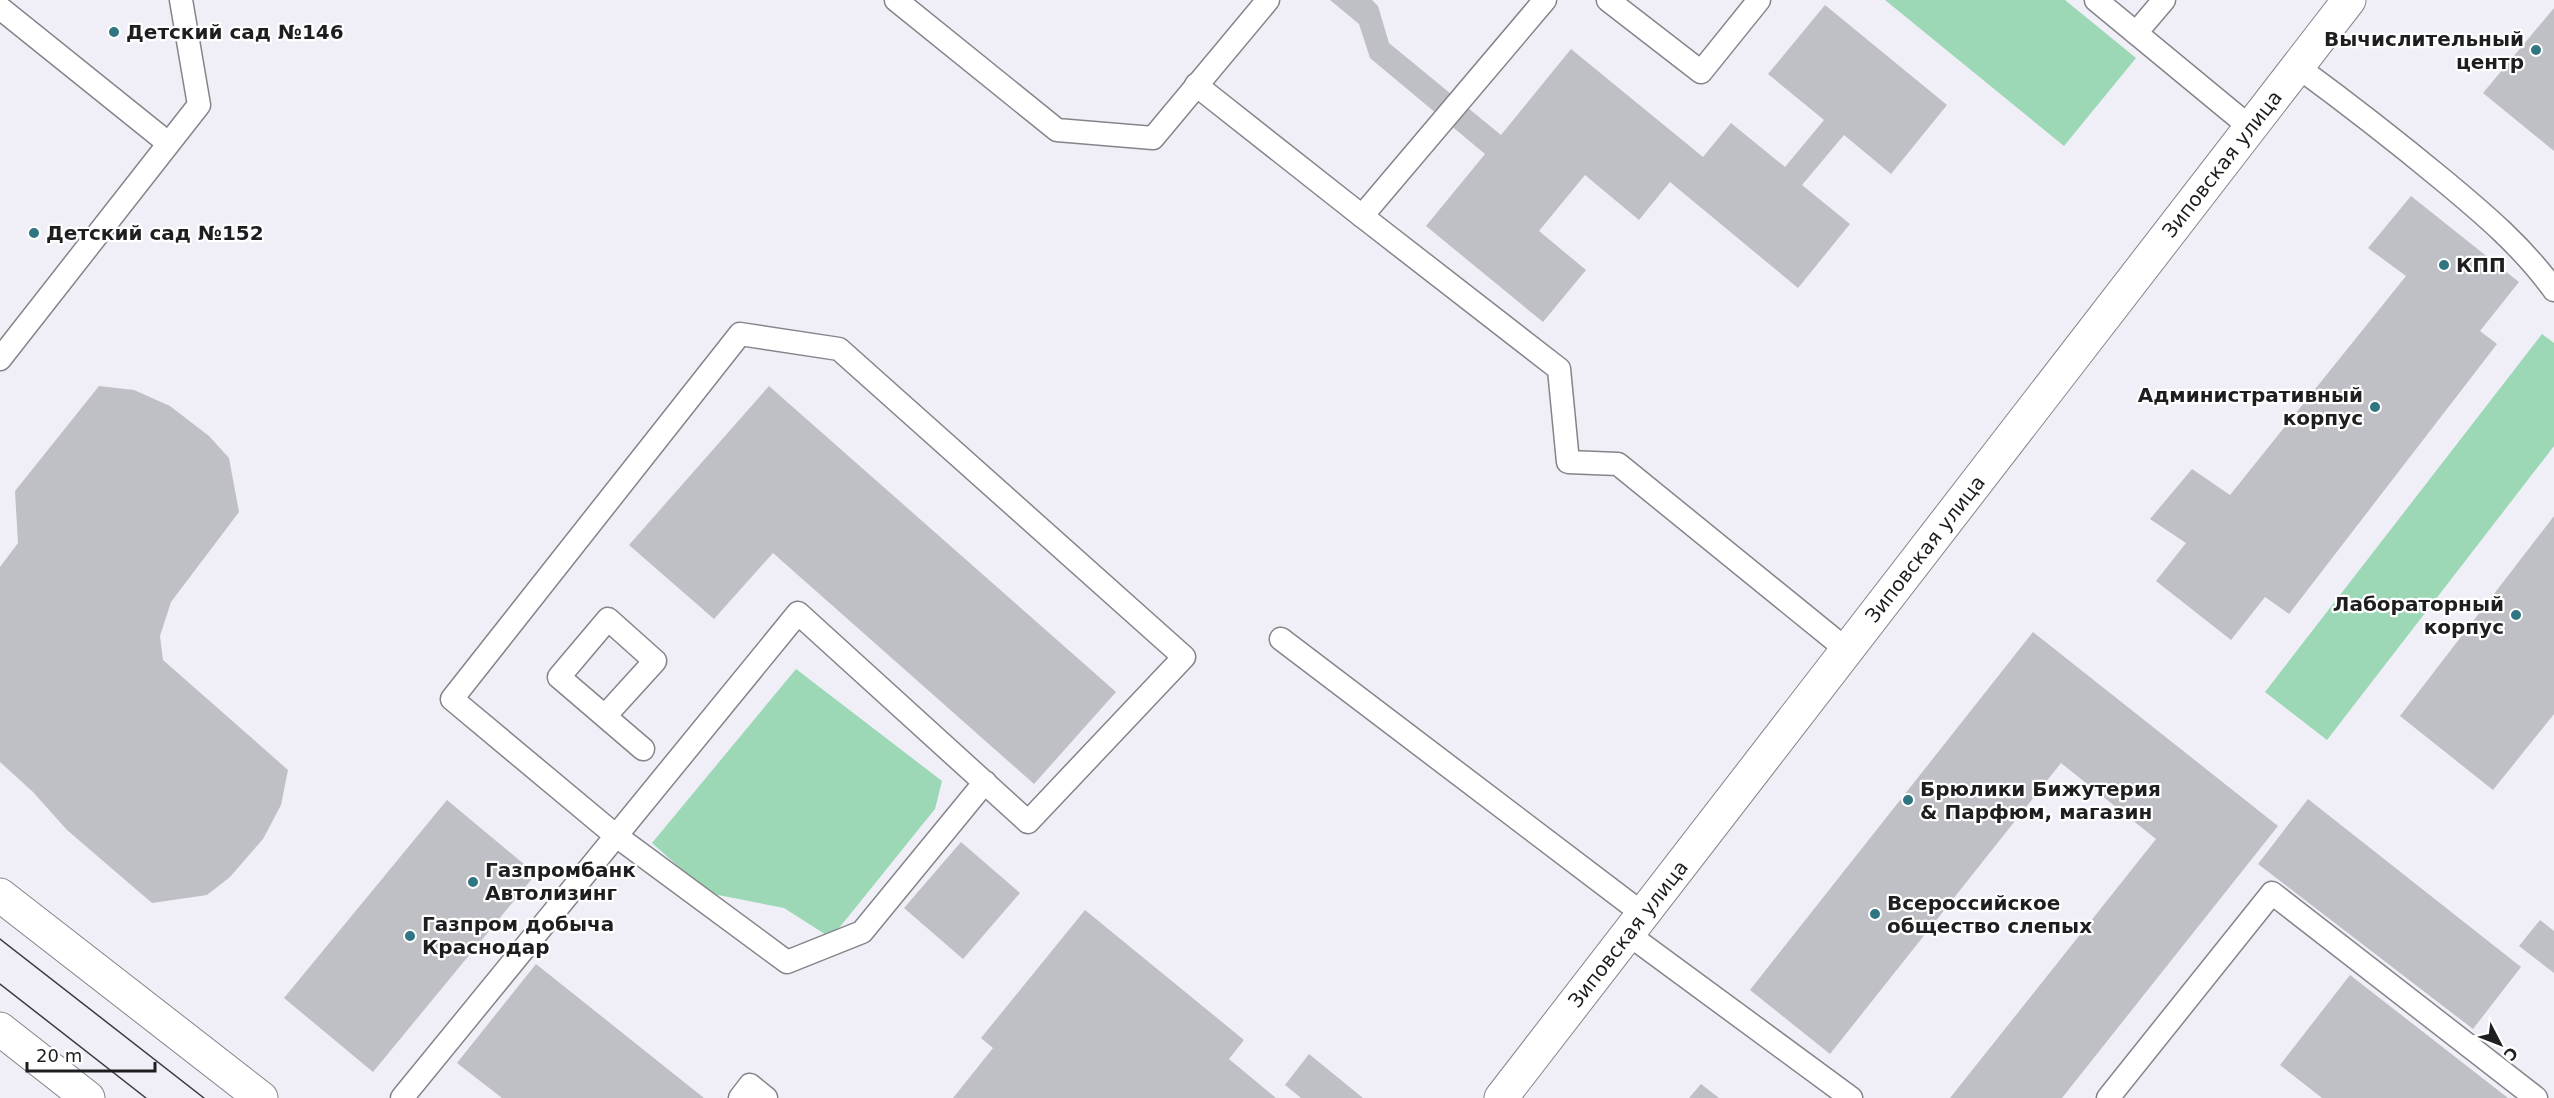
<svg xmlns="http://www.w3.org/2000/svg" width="2554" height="1098" font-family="'DejaVu Sans',sans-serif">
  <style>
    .green { fill: #9cd8b6 }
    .building { fill: #bfbfc6 }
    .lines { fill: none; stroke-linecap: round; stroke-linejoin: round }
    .lane-casing { stroke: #84848b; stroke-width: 25 }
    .secondary-casing { stroke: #84848b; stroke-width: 35 }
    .lane { stroke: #fff; stroke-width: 22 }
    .secondary { stroke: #fff; stroke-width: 33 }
    .tram { stroke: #3a3a3e; stroke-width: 1.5 }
    .poi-dot { fill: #2f7582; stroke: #fff; stroke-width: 2 }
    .labels { text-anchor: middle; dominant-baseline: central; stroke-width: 4.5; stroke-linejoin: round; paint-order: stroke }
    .poi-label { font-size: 20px; font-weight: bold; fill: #1e1e21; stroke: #fff; text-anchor: start }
    .street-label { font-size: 20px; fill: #1e1e21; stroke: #fff }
  </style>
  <rect width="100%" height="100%" fill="#f0eff7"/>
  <g class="green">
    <polygon points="1885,0 2065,0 2136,58 2064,146"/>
    <polygon points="2542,334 2554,343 2554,446 2327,740 2265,692"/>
    <polygon points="796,669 942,781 935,809 831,938 784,908 708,893 652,843"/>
  </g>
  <g class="building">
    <polygon points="1330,0 1372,0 1378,6 1389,43 1501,135 1571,49 1703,157 1731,123 1785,167 1824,120 1768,74 1825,5 1947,105 1891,174 1844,135 1802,185 1850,224 1798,288 1670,182 1639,220 1585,175 1539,231 1586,270 1543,322 1426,226 1485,154 1370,58 1359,24"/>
    <polygon points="2554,8 2554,151 2483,93"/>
    <polygon points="2411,196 2519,282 2480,331 2497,344 2289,614 2265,597 2231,640 2156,581 2186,543 2150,519 2192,469 2230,495 2406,276 2368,248"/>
    <polygon points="99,386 134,390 170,406 209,436 229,458 239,512 171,602 160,636 163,660 288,770 281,805 263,839 230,877 207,895 152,903 67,830 33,792 0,762 0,567 18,543 15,491"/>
    <polygon points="769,386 1116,692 1034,784 773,553 714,619 629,545"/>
    <polygon points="2554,516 2554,714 2493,790 2400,716"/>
    <polygon points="2033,632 2278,826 2062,1098 1950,1098 2156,839 2061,763 1830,1054 1750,990"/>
    <polygon points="2308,799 2521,967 2473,1029 2258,864"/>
    <polygon points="447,800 536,874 373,1072 284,998"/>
    <polygon points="961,842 1020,893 963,959 904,908"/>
    <polygon points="1085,910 1244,1040 1229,1059 1276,1098 953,1098 993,1048 981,1038"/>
    <polygon points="2540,920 2554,931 2554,973 2519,946"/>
    <polygon points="536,964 704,1098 502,1098 457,1063"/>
    <polygon points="2350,975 2508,1098 2322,1098 2280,1065"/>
    <polygon points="1309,1054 1363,1098 1301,1098 1285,1085"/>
    <polygon points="1701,1084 1719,1098 1689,1098"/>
  </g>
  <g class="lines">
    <g class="lane-casing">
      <g id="lane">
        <polyline points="896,0 1057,130 1153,138 1268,0"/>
        <polyline points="1545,0 1362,216 1559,369 1568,462 1618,464 1847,650"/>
        <polyline points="1608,0 1701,72 1759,0"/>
        <polyline points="2096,0 2251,128"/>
        <polyline points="0,8 168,143"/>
        <polyline points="2136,33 2164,0"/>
        <path d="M2298,67c49,36 98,74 145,113 41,34 80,67 111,110"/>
        <polyline points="1196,85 1362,216"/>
        <polyline points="0,359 199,105 181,0"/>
        <polyline points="1281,639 1643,914"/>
        <polyline points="605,716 655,661 608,619 559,677 643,749"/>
        <polyline points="1628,934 1851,1098"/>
        <polyline points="402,1098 798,613 1028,822 1184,657 839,349 740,334 452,699 615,835 787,962 862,932 985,782"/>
        <polyline points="740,1098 750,1085 766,1098"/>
        <polyline points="2108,1098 2272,893 2536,1098"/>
      </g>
    </g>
    <g class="secondary-casing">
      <g id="secondary">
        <polyline points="0,895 261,1098"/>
        <polyline points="0,1029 88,1098"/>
        <polyline points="1501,1098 2349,0"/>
      </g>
    </g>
    <use href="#lane" class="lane"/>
    <use href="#secondary" class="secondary"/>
    <g class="tram">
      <polyline points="0,939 204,1098"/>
      <polyline points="0,984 146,1098"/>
    </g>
  </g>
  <g class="poi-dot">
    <circle cx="114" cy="32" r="6"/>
    <circle cx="2536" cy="50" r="6"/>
    <circle cx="34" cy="233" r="6"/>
    <circle cx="2444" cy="265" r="6"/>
    <circle cx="2375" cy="407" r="6"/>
    <circle cx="2516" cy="615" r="6"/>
    <circle cx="1908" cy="800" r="6"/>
    <circle cx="473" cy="882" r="6"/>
    <circle cx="1875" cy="914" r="6"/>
    <circle cx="410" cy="936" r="6"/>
  </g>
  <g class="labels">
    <g class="poi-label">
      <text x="126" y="32">Детский сад №146</text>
      <text x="2524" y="39" text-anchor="end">Вычислительный<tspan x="2524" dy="23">центр</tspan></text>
      <text x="46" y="233">Детский сад №152</text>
      <text x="2456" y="265">КПП</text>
      <text x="2363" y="395" text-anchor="end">Административный<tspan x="2363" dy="23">корпус</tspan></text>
      <text x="2504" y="604" text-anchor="end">Лабораторный<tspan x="2504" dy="23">корпус</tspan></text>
      <text x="1920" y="789">Брюлики Бижутерия<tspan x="1920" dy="23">&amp; Парфюм, магазин</tspan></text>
      <text x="485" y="870">Газпромбанк<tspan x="485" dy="23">Автолизинг</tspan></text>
      <text x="1887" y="903">Всероссийское<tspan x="1887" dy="23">общество слепых</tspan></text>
      <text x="422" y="924">Газпром добыча<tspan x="422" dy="23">Краснодар</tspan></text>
    </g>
    <g class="street-label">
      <text transform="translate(2222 164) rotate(-52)">Зиповская улица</text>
      <text transform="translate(1925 549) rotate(-52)">Зиповская улица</text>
      <text transform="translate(1628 934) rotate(-52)">Зиповская улица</text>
    </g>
  </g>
  <g transform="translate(2500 1044) rotate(132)" stroke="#ffffff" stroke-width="4.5" paint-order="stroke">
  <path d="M0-4.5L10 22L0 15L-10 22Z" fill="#1e1e21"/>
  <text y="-9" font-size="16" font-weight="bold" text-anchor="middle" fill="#1e1e21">С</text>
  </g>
  <path d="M27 1062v9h128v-9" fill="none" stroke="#1e1e21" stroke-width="3"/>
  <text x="36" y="1062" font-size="18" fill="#1e1e21" stroke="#ffffff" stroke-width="4.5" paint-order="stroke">20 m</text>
</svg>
